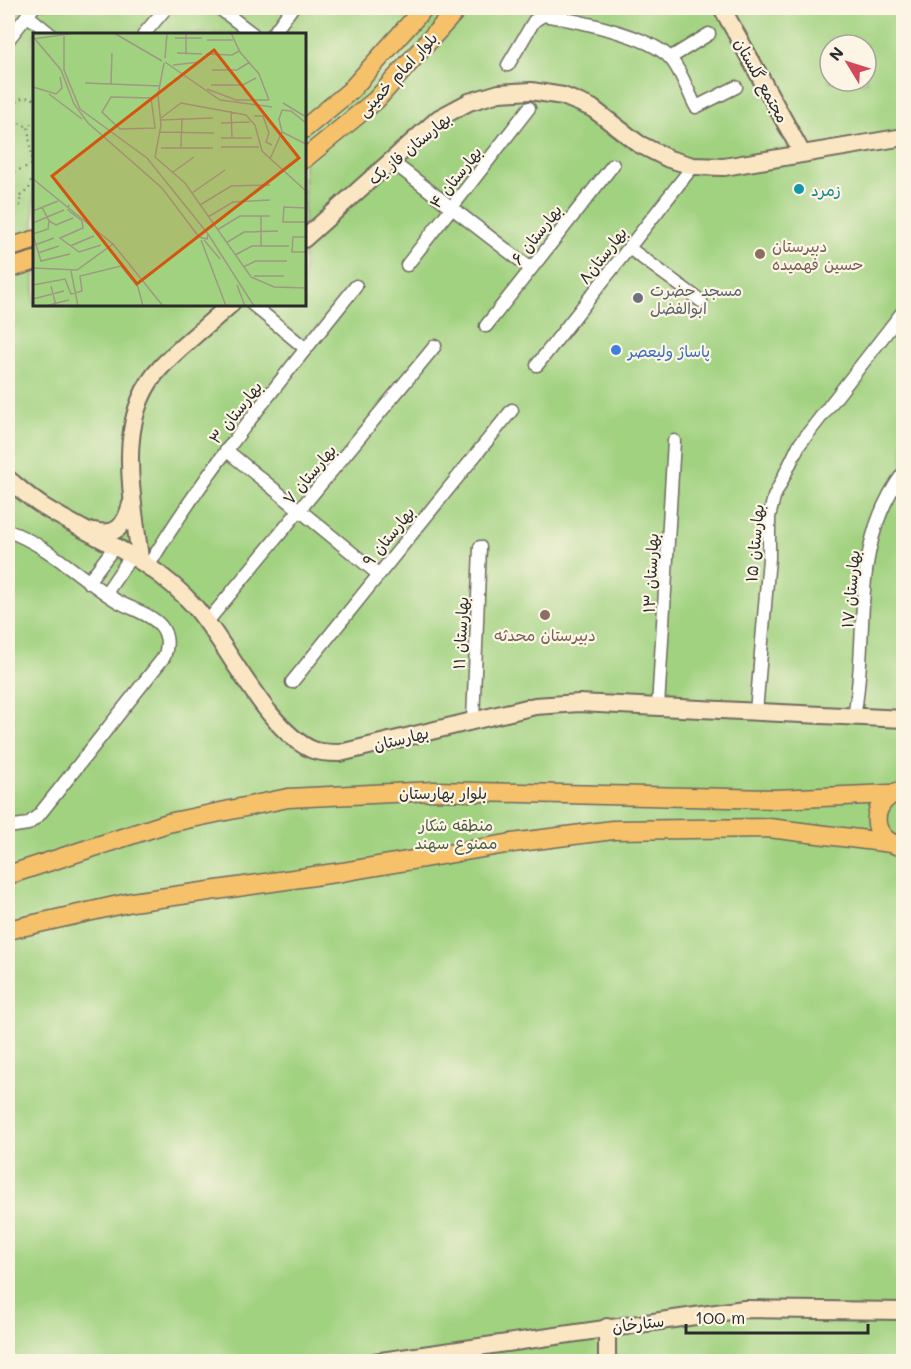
<svg xmlns="http://www.w3.org/2000/svg" width="911" height="1369" font-family="Mali,'Playpen Sans Arabic',sans-serif">
  <style>
    .green { fill: #a1d280; stroke: #667e56; stroke-width: 1.5; fill-rule: evenodd }
    .lines { fill: none; stroke-linecap: round; stroke-linejoin: round }
    .street-casing { stroke: #6f6a5e; stroke-width: 15 }
    .secondary-casing { stroke: #6f6a5e; stroke-width: 20 }
    .primary-casing { stroke: #6f6a5e; stroke-width: 21 }
    .path { stroke: #6f6a5e; stroke-width: 2; stroke-dasharray: 1.5 4.5; stroke-linecap: butt }
    .street { stroke: #fff; stroke-width: 12 }
    .secondary { stroke: #fbe6c4; stroke-width: 16 }
    .primary { stroke: #f5c16b; stroke-width: 18 }
    .culture-dot { fill: #0f9aa8; stroke: #fcf5e5; stroke-width: 2 }
    .education-dot { fill: #8d6e63; stroke: #fcf5e5; stroke-width: 2 }
    .worship-dot { fill: #6b7280; stroke: #fcf5e5; stroke-width: 2 }
    .shop-dot { fill: #3f7fe0; stroke: #fcf5e5; stroke-width: 2 }
    .labels { text-anchor: middle; dominant-baseline: central; stroke-width: 4.5; stroke-linejoin: round; paint-order: stroke }
    .street-label { font-size: 16px; fill: #2b2b2b; stroke: #fcf5e5 }
    .culture-label { font-size: 16px; fill: #0d838f; stroke: #fcf5e5; text-anchor: start }
    .education-label { font-size: 16px; fill: #785e54; stroke: #fcf5e5; text-anchor: start }
    .worship-label { font-size: 16px; fill: #5b616d; stroke: #fcf5e5; text-anchor: start }
    .shop-label { font-size: 16px; fill: #366cbe; stroke: #fcf5e5; text-anchor: start }
    .park-label { font-size: 16px; fill: #4e5d44; stroke: #fcf5e5 }
    .inset-road { fill: none; stroke: #9f9883; stroke-width: 1.5 }
    .view { fill: #d5540f; fill-opacity: 0.15; stroke: #d5540f; stroke-width: 3 }
    .inset-edge { fill: none; stroke: #2b2b2b; stroke-width: 3 }
  </style>
  <rect width="100%" height="100%" fill="#fcf5e5"/>
  <filter id="ink" filterUnits="userSpaceOnUse"><feTurbulence type="fractalNoise" baseFrequency=".0167" numOctaves="2"/><feDisplacementMap in="SourceGraphic" scale="12" xChannelSelector="R" yChannelSelector="G"/><feConvolveMatrix kernelMatrix="1 2 1 2 8 2 1 2 1" color-interpolation-filters="sRGB"/></filter>
  <filter id="wash" filterUnits="userSpaceOnUse"><feTurbulence type="fractalNoise" baseFrequency=".008" numOctaves="4" result="noise"/><feDisplacementMap in="SourceGraphic" scale="24" xChannelSelector="R" yChannelSelector="G"/><feGaussianBlur stdDeviation="1.35" result="paint"/><feColorMatrix in="noise" values="0 0 0 0 0 0 0 0 0 0 0 0 0 0 0 0 0 1.4 0 .05"/><feComposite in="paint" operator="in"/></filter>
  <g filter="url(#wash)">
    <rect width="100%" height="100%" fill="#ede0be"/>
    <path class="green" d="M8,8h895v1353h-895zM34,34h270v270h-270zM830,45h36v36h-36z"/>
  </g>
  <g filter="url(#ink)">
    <g class="lines">
      <g class="street-casing">
        <g id="street">
          <polyline points="219,8 253,34"/>
          <polyline points="27,15 50,34"/>
          <polyline points="144,34 166,8"/>
          <polyline points="273,34 292,8"/>
          <polyline points="8,40 33,8"/>
          <polyline points="670,58 709,34"/>
          <path d="M508,65l26,-44 9,-6c31,5 106,20 127,43 11,12 18,34 26,49l40,-20"/>
          <polyline points="391,161 530,268"/>
          <polyline points="629,248 701,301"/>
          <polyline points="407,265 529,108"/>
          <polyline points="252,304 306,349"/>
          <polyline points="486,326 613,165"/>
          <polyline points="537,365 693,166"/>
          <polyline points="226,450 378,574"/>
          <path d="M8,531c40,14 73,48 109,70 14,8 34,13 44,25 7,9 7,21 3,31l-125,158 -11,9 -20,3"/>
          <path d="M149,565c60,-100 135,-188 207,-279"/>
          <polyline points="88,582 116,545"/>
          <polyline points="106,593 132,555"/>
          <polyline points="207,622 435,346"/>
          <polyline points="292,682 512,410"/>
          <polyline points="658,707 674,441"/>
          <polyline points="756,712 769,558 769,517 774,497 799,445 904,310"/>
          <path d="M854,717c16,-86 -6,-171 50,-245"/>
          <polyline points="473,721 480,547"/>
        </g>
      </g>
      <g class="secondary-casing">
        <g id="secondary">
          <polyline points="722,8 802,153"/>
          <polyline points="304,239 439,118 469,102 499,93 531,91 563,96 592,108 639,144 669,159 693,166 724,167 904,137"/>
          <path d="M8,479c11,9 23,20 36,28 53,33 108,51 151,100 34,39 72,124 118,143 8,3 19,3 27,3l195,-47 44,-3 325,16"/>
          <path d="M94,531c23,6 31,-6 37,-27"/>
          <path d="M140,559c-7,-63 -27,-142 22,-193 21,-22 46,-41 69,-62"/>
          <polyline points="374,1362 744,1309 904,1311"/>
          <polyline points="607,1362 607,1327"/>
        </g>
      </g>
      <g class="primary-casing">
        <g id="primary">
          <polyline points="304,129 350,91 424,8"/>
          <polyline points="304,159 376,100 458,8"/>
          <polyline points="8,248 34,240"/>
          <polyline points="8,269 34,261"/>
          <path d="M904,790c-36,8 -37,51 0,57"/>
          <polyline points="8,875 168,823 288,798 434,791 776,799 890,794"/>
          <polyline points="8,930 132,902 342,872 512,843 613,830 769,828 891,843"/>
        </g>
      </g>
      <g class="path">
        <polyline points="8,98 15,103"/>
        <path d="M34,99c-20,-8 -29,17 -10,27l10,-3"/>
        <polyline points="8,133 16,122"/>
        <polyline points="8,174 34,164"/>
        <polyline points="8,197 20,196 29,189 33,173 28,125"/>
        <polyline points="8,209 21,205 20,196"/>
      </g>
      <use href="#street" class="street"/>
      <use href="#secondary" class="secondary"/>
      <use href="#primary" class="primary"/>
    </g>
  </g>
  <circle class="culture-dot" cx="799" cy="189" r="6"/>
  <g class="education-dot">
    <circle cx="760" cy="254" r="6"/>
    <circle cx="545" cy="615" r="6"/>
  </g>
  <circle class="worship-dot" cx="638" cy="298" r="6"/>
  <circle class="shop-dot" cx="616" cy="350" r="6"/>
  <g class="labels">
    <g class="street-label">
      <text transform="translate(397 74) rotate(-47)">بلوار امام خمینی</text>
      <text transform="translate(762 80) rotate(61)">مجتمع گلستان</text>
      <text transform="translate(409 148) rotate(-40)">بهارستان فاز یک</text>
      <text transform="translate(455 177) rotate(-52)">بهارستان ۴</text>
      <text transform="translate(536 234) rotate(-52)">بهارستان ۶</text>
      <text transform="translate(602 255) rotate(-52)">بهارستان۸</text>
      <text transform="translate(235 412) rotate(-52)">بهارستان ۳</text>
      <text transform="translate(309 474) rotate(-50)">بهارستان ۷</text>
      <text transform="translate(388 536) rotate(-51)">بهارستان ۹</text>
      <text transform="translate(754 543) rotate(-85)">بهارستان ۱۵</text>
      <text transform="translate(650 573) rotate(-87)">بهارستان ۱۳</text>
      <text transform="translate(850 589) rotate(-85)">بهارستان ۱۷</text>
      <text transform="translate(460 633) rotate(-87)">بهارستان ۱۱</text>
      <text transform="translate(401 738) rotate(-14)">بهارستان</text>
      <text x="443" y="792">بلوار بهارستان</text>
      <text transform="translate(638 1323) rotate(-7)">ستارخان</text>
    </g>
    <g class="culture-label">
      <text x="811" y="189">زمرد</text>
    </g>
    <g class="education-label">
      <text x="772" y="245">دبیرستان<tspan x="772" dy="18">حسین فهمیده</tspan></text>
      <text x="545" y="634" text-anchor="middle">دبیرستان محدثه</text>
    </g>
    <g class="worship-label">
      <text x="650" y="289">مسجد حضرت<tspan x="650" dy="18">ابوالفضل</tspan></text>
    </g>
    <g class="shop-label">
      <text x="628" y="350">پاساژ ولیعصر</text>
    </g>
    <g class="park-label">
      <text x="456" y="824">منطقه شکار<tspan x="456" dy="18">ممنوع سهند</tspan></text>
    </g>
  </g>
  <g transform="translate(33 33)">
    <rect width="273" height="273" fill="#ede0be"/>
    <path d="M0,0h273v273h-273z" fill="#a1d280"/>
    <path class="inset-road" d="M81,0l48,28M198,0l9,19 19,22 10,26M142,5h27M0,6l42,-6M2,6l26,31 13,34 14,19 74,65 37,49 8,2 1,-5 -61,-76 -67,-49 -16,-39v-37M174,7h26M144,20l25,1M153,21v-21M173,21l26,1 7,-4M132,25l2,-25M132,29l55,38 52,7M131,30l-6,32 3,30 -6,32 30,26 66,94 23,10 32,1M140,32l27,-3M179,37h25l13,-8M52,50l75,3M78,51l1,-31M178,52h32l13,-7M0,54l23,7 6,-6 -2,-11M174,56l29,11h33M16,61l33,25M78,64l40,1 4,30 -35,1 -18,-17zM250,70l23,14M249,77l9,1 15,12M198,78l1,26M221,83h9l6,17 -3,9 6,3M128,85l20,-15 65,12 9,10 7,26 44,40M128,87l52,-2M188,90l29,-1M127,99l54,1M249,99l24,12M188,105h31M148,114l1,-29M188,114h38M128,115h52M237,126l12,-27 -3,-13 3,-9M140,139l21,-15M0,146l80,65 50,62M159,160l33,-23M36,172l-1,5 14,11 1,7 -23,10 19,14 22,-7M167,172l31,-19 39,-1M273,175l-22,-1 -1,15h23M0,178l25,-10M175,184l25,-15 37,-2M16,188l7,4 17,-7M0,190l31,-13M184,197l23,-14h30M0,201l15,-5 1,-8 -7,-14M175,201l46,72M0,202l8,26 29,-7M273,204h-13l-1,15h14M168,207l25,66M171,207l16,19M193,210l18,-11 34,-1M2,212l19,-7M37,213l24,-10M228,213v-30M5,220l21,-7M202,222l17,-9h37M210,234l13,-6h31M0,235l44,2 36,-26M38,238l7,35M221,243h30M0,252l32,-6 6,15 11,-3 -2,-15 41,-10 17,21 5,19M204,252l8,21M18,253l5,20M0,266l31,-8M12,273l24,-6"/>
    <path class="view" d="M181,17l85,108 -162,126 -85,-108z"/>
    <rect width="273" height="273" class="inset-edge"/>
  </g>
  <rect width="911" height="1369" fill="none" stroke="#fcf5e5" stroke-width="30"/>
  <g transform="translate(848 63) rotate(308)"><circle r="28" fill="#fcf5e5" stroke="#a8a49b" stroke-width="1.5"/>
  <path d="M0-4.5L10 22L0 15L-10 22Z" fill="#d1495b"/>
  <text y="-9" font-size="16" font-weight="bold" text-anchor="middle" fill="#2b2b2b">N</text>
  </g>
  <path d="M686 1324v9h182v-9" fill="none" stroke="#2b2b2b" stroke-width="3"/>
  <text x="695" y="1324" font-size="18" fill="#2b2b2b" stroke="#fcf5e5" stroke-width="4.5" paint-order="stroke">100 m</text>
</svg>
